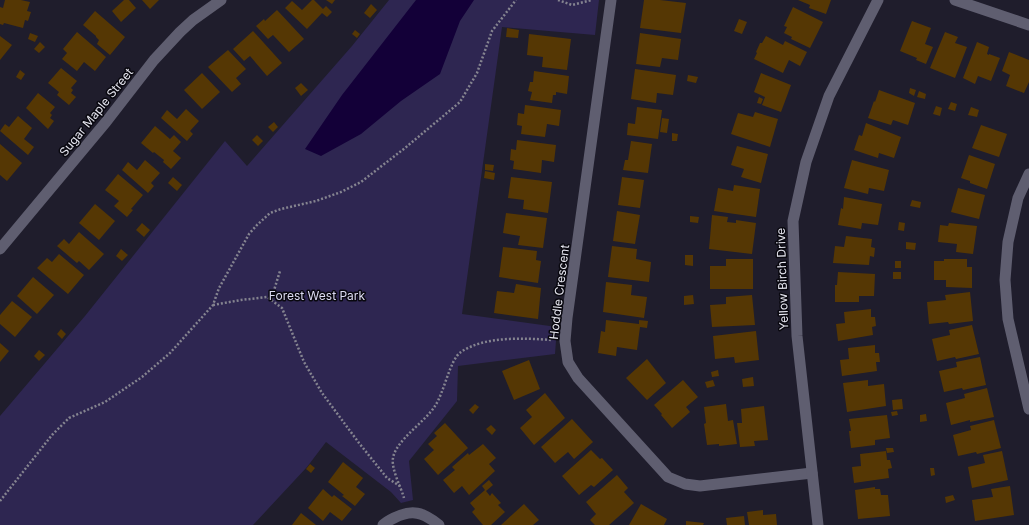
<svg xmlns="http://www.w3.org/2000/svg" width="1029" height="525" font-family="Inter,sans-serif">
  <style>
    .green { fill: #2e2651 }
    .water { fill: #130038 }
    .building { fill: #553704 }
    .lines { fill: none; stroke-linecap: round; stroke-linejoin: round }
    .path { stroke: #858490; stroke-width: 2.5; stroke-dasharray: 2 2; stroke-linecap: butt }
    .minor { stroke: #5f5e70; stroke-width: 11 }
    .labels { text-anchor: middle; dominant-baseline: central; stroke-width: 3; stroke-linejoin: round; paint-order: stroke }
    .street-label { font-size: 12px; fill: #e6e6f0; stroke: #09080f }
    .park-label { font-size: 12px; fill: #dcdaf1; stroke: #09080f }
  </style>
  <rect width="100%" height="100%" fill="#1f1d2c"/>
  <polygon class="green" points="389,0 599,0 595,35 502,27 462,314 557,327 555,354 458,366 457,401 409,461 413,500 401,503 391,492 326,442 307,467 253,525 0,525 0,416 85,316 225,141 247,166 352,46"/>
  <polygon class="water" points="416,0 474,0 460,21 440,74 401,101 361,134 321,156 305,149 342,95"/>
  <g class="building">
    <polygon points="5,0 21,0 30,2 27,11 31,12 28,21 25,20 23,28 4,23 3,25 0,24 0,7 3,8"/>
    <polygon points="124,0 129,0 136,8 121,22 112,11"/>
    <polygon points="142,0 159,0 150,9"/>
    <polygon points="312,0 314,0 323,9 326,6 332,12 327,17 322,13 307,29 285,8 292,1 302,10"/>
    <polygon points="326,0 335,0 332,4"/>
    <polygon points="644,0 660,0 686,3 681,33 640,28"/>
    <polygon points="798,0 831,0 826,14 809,8 810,5"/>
    <polygon points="371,4 377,10 370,18 364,13"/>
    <polygon points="793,7 823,22 810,48 791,39 792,37 784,33 787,27 784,26"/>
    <polygon points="277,10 304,39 289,52 273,35 268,39 256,26 264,19 265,21"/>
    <polygon points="95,11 125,37 110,55 97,44 99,40 96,37 96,36 83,25"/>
    <polygon points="739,19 747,22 742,34 734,31"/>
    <polygon points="912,21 931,28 925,44 933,47 926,64 916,60 917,58 900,51"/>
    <polygon points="507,28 519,30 518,38 506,37"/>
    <polygon points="355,30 360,34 357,38 352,34"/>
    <polygon points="253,31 282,63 267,76 250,56 244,61 233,49"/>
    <polygon points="77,32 106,57 95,71 84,62 77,71 62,59 67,53 63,49"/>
    <polygon points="945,32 958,37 955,43 967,47 955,78 930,68"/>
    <polygon points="30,33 38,36 35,42 28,39"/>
    <polygon points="640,33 681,39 678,60 662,58 660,67 636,64"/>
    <polygon points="529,34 571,39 567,70 542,67 543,57 527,55"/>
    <polygon points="0,36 12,45 0,60"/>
    <polygon points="766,36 783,45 785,41 807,52 800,66 789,60 783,73 754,59 757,53 756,52 760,43 762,43"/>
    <polygon points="40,42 45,47 39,53 34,49"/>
    <polygon points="977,42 989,47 987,54 989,55 989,54 1000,58 991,81 978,76 975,84 963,78"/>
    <polygon points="228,50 246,69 236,78 241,84 232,92 208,67"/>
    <polygon points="1009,52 1029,60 1029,82 1024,93 1006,86 1010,75 1002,71"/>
    <polygon points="61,68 77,81 71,88 73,90 71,93 76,97 69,105 57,95 59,92 48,83"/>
    <polygon points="635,69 676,75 673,95 657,93 656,103 631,99"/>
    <polygon points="20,70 25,74 21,80 16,77"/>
    <polygon points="534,71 569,76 567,94 556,92 556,95 553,95 552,103 530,100 532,92 528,91 530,82 533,82"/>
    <polygon points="202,73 220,92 202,109 184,90"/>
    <polygon points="761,73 791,85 781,112 762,105 765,97 754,92"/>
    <polygon points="688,75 698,77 696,83 687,81"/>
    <polygon points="301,83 308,90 301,96 295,88"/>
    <polygon points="910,88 916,90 914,96 909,93"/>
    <polygon points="879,90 915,103 908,125 893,120 891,125 868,118 874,101 875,102"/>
    <polygon points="919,91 926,94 925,99 917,97"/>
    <polygon points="38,93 55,107 50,113 52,115 50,118 54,121 48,129 26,108"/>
    <polygon points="759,97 763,99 761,104 757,103"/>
    <polygon points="951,102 957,104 955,111 948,109"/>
    <polygon points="525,105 561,110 559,126 547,124 545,137 521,134 522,126 517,125 518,113 524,114"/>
    <polygon points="936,106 942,108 940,116 933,114"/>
    <polygon points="637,107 662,110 658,139 627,135 628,123 635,124"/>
    <polygon points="971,107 979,110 977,117 968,115"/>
    <polygon points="186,109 199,121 190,131 193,134 187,141 161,118 167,110 177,119"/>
    <polygon points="755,112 778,119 770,147 731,134 738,113 753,117"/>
    <polygon points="18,116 32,128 24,139 34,147 28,155 0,131 5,124 9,127"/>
    <polygon points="662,118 669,119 667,133 660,132"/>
    <polygon points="274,122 278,127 273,132 268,127"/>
    <polygon points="866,123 901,137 894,158 879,153 878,158 854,150 859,135 862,136"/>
    <polygon points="981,125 1007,134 999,157 972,148"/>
    <polygon points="155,126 170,139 174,135 181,142 173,151 181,158 171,169 163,162 164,160 154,152 153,153 141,143"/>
    <polygon points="672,133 678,134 677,141 672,141"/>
    <polygon points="257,135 263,141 258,146 252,140"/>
    <polygon points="517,140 556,145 554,162 542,160 541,173 513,169 514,161 510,160 511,149 516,150"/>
    <polygon points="631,141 652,144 648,173 623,170 625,160 628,160"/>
    <polygon points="0,144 22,163 7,181 0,175"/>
    <polygon points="737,146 768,154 761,183 741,177 744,169 731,165"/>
    <polygon points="969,155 995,164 987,189 970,183 970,181 961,178"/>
    <polygon points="145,160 160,173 151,183 154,186 148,193 122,170 128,162 137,170"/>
    <polygon points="852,160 889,170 884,191 869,188 868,194 844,188"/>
    <polygon points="485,164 494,165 493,171 485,170"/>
    <polygon points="485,171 495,173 494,180 484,178"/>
    <polygon points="118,174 143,195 131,209 133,210 127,217 114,206 119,201 105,190"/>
    <polygon points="173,177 182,185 177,191 168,183"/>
    <polygon points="511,177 552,182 548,213 523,209 524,200 508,198"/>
    <polygon points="622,177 644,180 640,208 618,205"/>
    <polygon points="734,185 760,189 756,217 714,211 718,188 733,191"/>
    <polygon points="958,188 985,195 979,219 951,212"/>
    <polygon points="844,197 882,204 878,225 862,223 861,229 838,225 841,208 843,209"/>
    <polygon points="912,200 921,202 920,208 910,206"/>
    <polygon points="95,204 115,221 99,240 79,223"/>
    <polygon points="617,211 640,215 635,244 613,241"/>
    <polygon points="506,213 547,218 543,248 518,245 520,236 503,233"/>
    <polygon points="712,215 728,217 727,222 736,223 736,220 756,223 752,254 709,249"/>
    <polygon points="690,216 699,217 698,223 690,222"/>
    <polygon points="899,222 905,223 904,231 898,230"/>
    <polygon points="142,223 150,230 144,237 136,230"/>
    <polygon points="949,223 977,226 973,254 956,252 957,244 938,242 940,225 948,226"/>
    <polygon points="79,232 104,254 89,270 79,261 77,263 57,246 64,239 69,244"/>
    <polygon points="846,236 872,239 871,247 875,248 874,257 870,256 869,265 833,263 835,246 844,247"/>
    <polygon points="906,242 916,243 915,250 906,249"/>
    <polygon points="612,246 637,249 636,259 651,262 649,282 608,277"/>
    <polygon points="503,247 537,251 536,260 541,261 538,283 499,277"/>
    <polygon points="121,249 128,255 122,261 116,256"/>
    <polygon points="59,254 84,275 68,294 37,268 47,258 52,262"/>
    <polygon points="685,255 693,255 693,266 685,265"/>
    <polygon points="726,259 753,259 753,289 710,289 710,266 726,266"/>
    <polygon points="944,259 967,259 967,267 972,267 972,288 946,287 946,280 934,280 934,261 944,261"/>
    <rect x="895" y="261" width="6" height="7"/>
    <polygon points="838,272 875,274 874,296 859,296 859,302 835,302 835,285 837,285"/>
    <rect x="893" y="272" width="8" height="7"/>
    <polygon points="33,277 54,295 37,314 17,296"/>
    <polygon points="606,282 632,285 631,295 647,297 644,318 603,312"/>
    <polygon points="516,284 541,288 538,319 494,313 497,291 514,293"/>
    <polygon points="970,292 973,321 949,324 948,322 929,324 927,302 946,300 945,295"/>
    <polygon points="693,295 694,304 684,305 684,296"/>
    <polygon points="752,295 755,325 712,327 710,305 726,304 726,297"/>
    <polygon points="12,301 32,317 15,337 0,324 0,315"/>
    <polygon points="871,309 871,317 875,317 876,326 872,327 873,335 838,341 836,324 845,323 844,312"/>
    <polygon points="606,320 639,324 639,320 648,321 647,328 640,327 637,350 617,347 616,356 598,353 601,331 605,332"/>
    <polygon points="972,325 979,354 956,359 955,357 937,361 932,339 950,335 949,330"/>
    <polygon points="61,329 66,334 62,339 57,334"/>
    <polygon points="756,331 759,360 735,363 734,357 715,359 713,336"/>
    <polygon points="0,343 9,351 0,362"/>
    <polygon points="875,345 875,353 879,353 880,362 876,362 877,371 842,376 840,360 849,359 848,348"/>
    <polygon points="39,350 45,355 39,361 34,356"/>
    <polygon points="980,357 986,385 963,390 962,388 944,392 939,371 957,367 956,362"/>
    <polygon points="647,359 666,383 647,400 626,378"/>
    <polygon points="529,360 540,389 514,400 502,371"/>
    <polygon points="718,370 719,376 712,377 711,372"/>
    <polygon points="753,377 754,386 743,387 742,379"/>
    <polygon points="683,380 698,397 686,407 690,412 672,428 661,415 662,414 654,405"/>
    <polygon points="713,380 715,386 707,388 705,382"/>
    <polygon points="868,380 868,386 884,384 886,406 847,412 843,383"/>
    <polygon points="987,388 994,417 970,422 970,420 951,425 946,403 965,398 964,394"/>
    <polygon points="545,393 565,418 534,445 520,428 532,417 526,410"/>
    <polygon points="902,399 903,409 893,410 892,400"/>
    <polygon points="475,404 479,407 473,414 469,410"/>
    <polygon points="726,404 728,421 733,420 737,444 719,446 719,444 707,445 704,424 706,423 704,407"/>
    <polygon points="764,406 768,440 754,441 755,446 740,447 737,423 742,423 741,409"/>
    <polygon points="897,411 898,415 892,416 891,412"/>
    <polygon points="926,414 927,421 920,422 920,415"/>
    <polygon points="887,415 890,438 875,440 875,445 851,448 849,431 851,431 849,419"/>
    <polygon points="572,419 593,442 574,459 568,452 555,463 541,447"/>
    <polygon points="994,420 1001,448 977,454 976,452 958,456 953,435 971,430 970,426"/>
    <polygon points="445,423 468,448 438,475 424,459 434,450 428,444 437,436 434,433"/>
    <polygon points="491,425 496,430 492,435 486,429"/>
    <polygon points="483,444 496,458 489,464 495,471 469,495 462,486 454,493 443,480 455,470 452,467 468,453 469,455"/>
    <polygon points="886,448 893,448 894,452 887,453"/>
    <polygon points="591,450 600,459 602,458 613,470 594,487 591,485 579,495 562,476"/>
    <polygon points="886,451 887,460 890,460 892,468 888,469 889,478 854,483 852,467 861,466 860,454"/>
    <polygon points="1002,451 1008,480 972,488 968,467 985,463 983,455"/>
    <polygon points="343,462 363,478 356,487 365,494 355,506 342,496 344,495 328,482"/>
    <polygon points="310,464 315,468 311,473 306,469"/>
    <polygon points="930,468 934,468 935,475 931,476"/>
    <polygon points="617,475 628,488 624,492 634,503 609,525 595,525 590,520 596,514 586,502"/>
    <polygon points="489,480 493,485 486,491 490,496 492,493 501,503 498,505 505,512 491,525 483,525 472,512 475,509 470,503 485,490 482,486"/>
    <polygon points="1010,486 1014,515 975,521 972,500 993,497 991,489"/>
    <polygon points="875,487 875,489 880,489 881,495 888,495 890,516 858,519 855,490"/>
    <polygon points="323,489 332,497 334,495 352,509 342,521 330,512 323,521 308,508"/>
    <polygon points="953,495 955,500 946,503 945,497"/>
    <polygon points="524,504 539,520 533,525 501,525"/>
    <polygon points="641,504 667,519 664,525 629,525"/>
    <polygon points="763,510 763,515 776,514 777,525 749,525 747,512"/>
    <polygon points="301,513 316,525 292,525"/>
    <polygon points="744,516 745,525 727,525 726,518"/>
    <polygon points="686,521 704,523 703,525 686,525"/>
  </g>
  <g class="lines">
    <g class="path">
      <polyline points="558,0 572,5 592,0"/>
      <polyline points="271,300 280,271"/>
      <polyline points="213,305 241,300 267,297 282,308 304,362 322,393 359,443 387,478 400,486"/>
      <path d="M404,498c-3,-11 -13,-29 -11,-40 3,-18 32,-36 42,-52 9,-13 15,-47 26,-54 23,-16 63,-14 90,-12"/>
      <polyline points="0,501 52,435 69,418 105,402 142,377 170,353 213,305 219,288 249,234 257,225 270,213 281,209 316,201 341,192 361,182 405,148 460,102 477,73 492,31 516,0"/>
    </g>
    <g class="minor">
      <polyline points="611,0 567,318 565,341 568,362 578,378 668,477 685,484 700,486 812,473"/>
      <polyline points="955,0 1029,25"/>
      <polyline points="1029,174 1018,198 1008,242 1005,280 1008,319 1029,409"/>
      <polyline points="0,249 106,122 154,60 180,32 193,20 221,0"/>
      <path d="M383,525c3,-3 7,-5 11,-7 18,-9 29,-6 45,7"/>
      <polyline points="818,525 797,336 793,221 806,162 829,96 878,0"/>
    </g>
  </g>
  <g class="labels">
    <g class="street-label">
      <text transform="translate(96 112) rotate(-51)">Sugar Maple Street</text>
      <text transform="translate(782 279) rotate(-92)">Yellow Birch Drive</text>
      <text transform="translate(559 292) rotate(-83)">Hoddle Crescent</text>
    </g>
    <g class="park-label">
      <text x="317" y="295">Forest West Park</text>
    </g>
  </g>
</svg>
